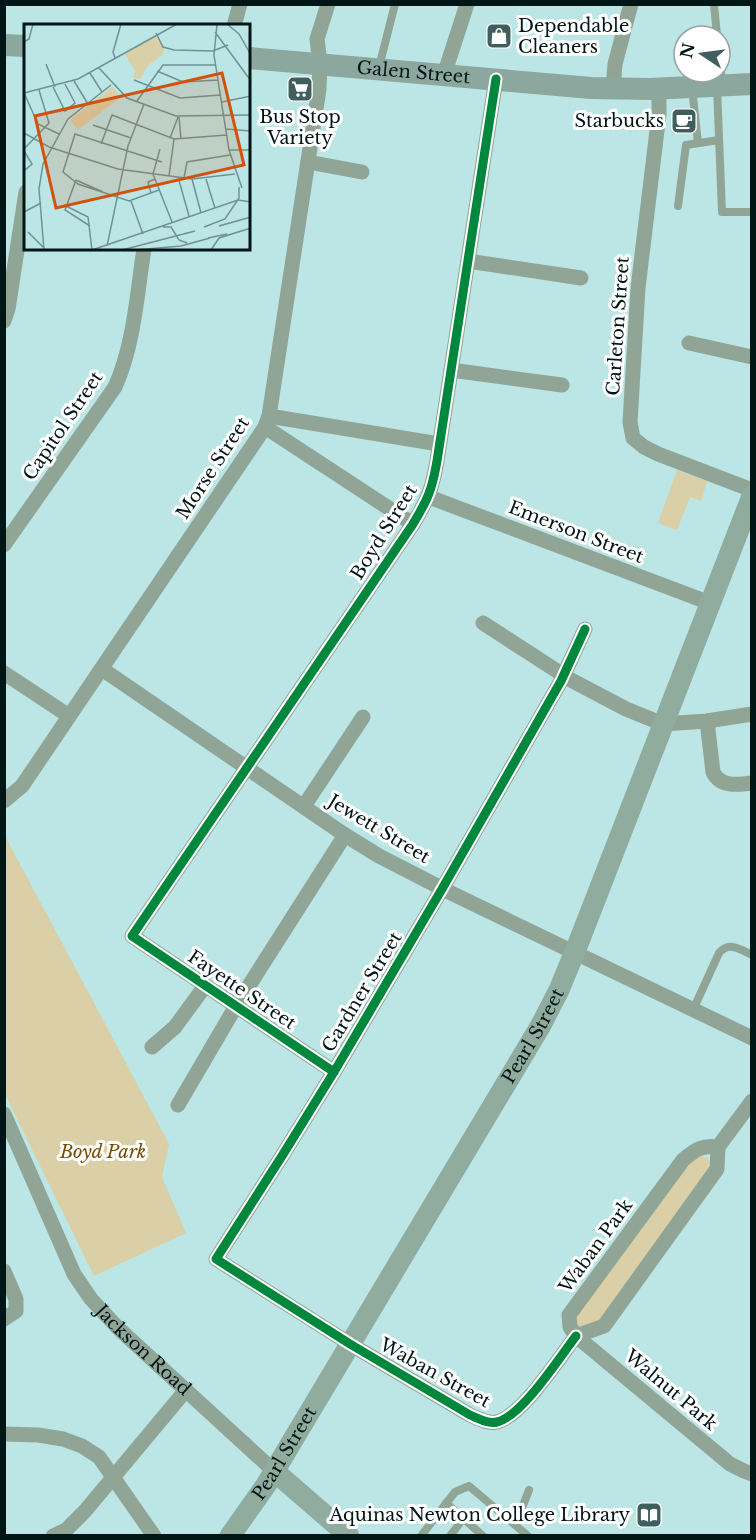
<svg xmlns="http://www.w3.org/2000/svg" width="756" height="1540" font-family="'Libre Baskerville',serif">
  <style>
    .green { fill: #dacfa6 }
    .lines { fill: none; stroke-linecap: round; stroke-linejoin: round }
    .lane { stroke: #90a596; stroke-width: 8 }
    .street { stroke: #90a596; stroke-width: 15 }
    .secondary { stroke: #90ac9f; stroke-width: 21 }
    .primary { stroke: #8ca79d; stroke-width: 22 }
    .cycleway-casing { stroke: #fff; stroke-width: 13 }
    .cycleway { stroke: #00873e; stroke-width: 9 }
    .labels { text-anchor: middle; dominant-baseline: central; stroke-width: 6; stroke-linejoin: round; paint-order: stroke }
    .poi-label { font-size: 18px; fill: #001515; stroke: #fff; text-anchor: end }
    .street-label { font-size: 18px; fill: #001515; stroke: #fff }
    .park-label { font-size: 18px; font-style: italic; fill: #744c01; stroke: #fff }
    .inset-road { fill: none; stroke: #709292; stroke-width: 1.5 }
    .view { fill: #d1520d; fill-opacity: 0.15; stroke: #d1520d; stroke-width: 3 }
    .inset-edge { fill: none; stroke: #001515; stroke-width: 3 }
  </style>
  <rect width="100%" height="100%" fill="#bbe6e5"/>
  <g class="green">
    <polygon points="677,470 707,481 701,501 690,497 677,530 658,523"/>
    <polygon points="4,834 169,1144 162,1177 186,1233 94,1276 5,1094"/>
    <polygon points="694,1155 708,1158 710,1171 592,1329 580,1330 575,1323 576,1312"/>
  </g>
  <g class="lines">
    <g class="lane">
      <polyline points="714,4 717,36"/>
      <polyline points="720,64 722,84"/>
      <polyline points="379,67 395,4"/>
      <polyline points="717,87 722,212 752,212"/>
      <polyline points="692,88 698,143"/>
      <polyline points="678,206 686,145 719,140"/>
      <path d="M693,1010l26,-57c10,-12 21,-4 33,2"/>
      <polyline points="446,1503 483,1536"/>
      <polyline points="522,1508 529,1490"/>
      <polyline points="421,1536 455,1492 469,1486 528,1536"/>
      <polyline points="450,1536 463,1519"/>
    </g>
    <g class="street">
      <polyline points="234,26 240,4"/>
      <polyline points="444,75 467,4"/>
      <polyline points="613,89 615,64 631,4"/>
      <polyline points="659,89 659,114 638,288 630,422 633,438 644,447 658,454 752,490"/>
      <polyline points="308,162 362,172"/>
      <polyline points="468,261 581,278"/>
      <polyline points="4,321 8,309 26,192"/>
      <polyline points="689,343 752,357"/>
      <polyline points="451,370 562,385"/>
      <polyline points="269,416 439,444"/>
      <polyline points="265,427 413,524"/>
      <polyline points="429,497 710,603"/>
      <path d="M4,545l111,-158c19,-42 22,-93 29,-138"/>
      <polyline points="483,623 571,680 626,709 663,724 707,721 752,714"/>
      <polyline points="102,669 345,835 379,856 451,893 752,1038"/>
      <polyline points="4,673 69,716"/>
      <path d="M707,721l6,51c7,15 24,13 39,11"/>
      <polyline points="4,801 22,786 265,427 269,416 319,89 320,63 317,39 328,4"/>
      <polyline points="304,806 363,717"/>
      <polyline points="152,1047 175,1027 205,986"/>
      <path d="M334,1072l-202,-136 281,-412c15,-25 19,-34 24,-63l59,-382"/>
      <polyline points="178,1105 236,1006 345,835"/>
      <path id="s1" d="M4,1114l70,160 17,25 27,29 156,143"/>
      <path d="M718,1147c-16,-2 -22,2 -35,13l-114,155 1,12 6,9 154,128 14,7 8,3"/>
      <polyline points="4,1271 16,1299 16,1311 4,1319"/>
      <path d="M576,1336c-17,22 -54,80 -79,86 -9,2 -18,-3 -27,-7l-120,-71 -134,-85 66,-103 52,-84 108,-183 119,-208 24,-52"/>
      <polyline points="576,1336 604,1326 717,1169 718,1147 752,1101"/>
      <polyline points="4,1434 38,1435 63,1439 82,1446 99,1457 154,1536"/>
      <polyline points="53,1536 66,1530 85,1511 186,1390"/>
    </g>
    <g class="secondary">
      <polyline points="274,1471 349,1536"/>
      <path id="s2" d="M230,1536l36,-51 275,-460 18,-35 19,-46 174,-448"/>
    </g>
    <g class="primary">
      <polyline points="4,45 26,46"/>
      <path id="s3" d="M249,58l342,30 59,1 102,-5"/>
    </g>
    <g class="cycleway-casing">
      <g id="cycleway">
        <path d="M334,1072l-202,-136 281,-412c15,-25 19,-34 24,-63l59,-382"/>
        <path d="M576,1336c-17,22 -54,80 -79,86 -9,2 -18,-3 -27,-7l-120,-71 -134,-85 66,-103 52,-84 108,-183 119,-208 24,-52"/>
      </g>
    </g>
    <use href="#cycleway" class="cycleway"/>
  </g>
  <defs>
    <g id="shop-square" transform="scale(1.35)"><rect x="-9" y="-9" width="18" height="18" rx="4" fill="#415e5e" stroke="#fff"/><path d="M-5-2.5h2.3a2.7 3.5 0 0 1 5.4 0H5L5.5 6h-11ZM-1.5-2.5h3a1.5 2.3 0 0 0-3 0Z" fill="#fff"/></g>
    <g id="supermarket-square" transform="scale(1.35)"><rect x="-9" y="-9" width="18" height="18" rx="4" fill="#415e5e" stroke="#fff"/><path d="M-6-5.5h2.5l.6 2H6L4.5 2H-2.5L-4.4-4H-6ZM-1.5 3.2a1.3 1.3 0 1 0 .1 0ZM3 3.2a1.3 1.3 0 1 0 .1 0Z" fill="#fff"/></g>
    <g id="cafe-square" transform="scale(1.35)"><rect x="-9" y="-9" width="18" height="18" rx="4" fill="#415e5e" stroke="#fff"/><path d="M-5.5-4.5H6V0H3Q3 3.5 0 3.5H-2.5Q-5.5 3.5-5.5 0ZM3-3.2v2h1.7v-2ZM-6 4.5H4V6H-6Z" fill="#fff"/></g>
    <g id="library-square" transform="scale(1.35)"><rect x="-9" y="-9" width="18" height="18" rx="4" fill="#415e5e" stroke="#fff"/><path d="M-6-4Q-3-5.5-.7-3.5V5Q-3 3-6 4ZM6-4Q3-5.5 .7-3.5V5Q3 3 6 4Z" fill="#fff"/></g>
  </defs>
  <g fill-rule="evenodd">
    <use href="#shop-square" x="499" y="36"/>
    <use href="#supermarket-square" x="300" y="89"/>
    <use href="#cafe-square" x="684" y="121"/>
    <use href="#library-square" x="649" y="1515"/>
  </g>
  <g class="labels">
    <g class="poi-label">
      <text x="518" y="26" text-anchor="start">Dependable<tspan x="518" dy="21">Cleaners</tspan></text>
      <text x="300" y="117" text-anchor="middle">Bus Stop<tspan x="300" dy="21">Variety</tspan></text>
      <text x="664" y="121">Starbucks</text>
      <text x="630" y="1515">Aquinas Newton College Library</text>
    </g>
    <g class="street-label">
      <text stroke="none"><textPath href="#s3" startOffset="165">Galen Street</textPath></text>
      <text transform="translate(618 326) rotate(-86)">Carleton Street</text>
      <text transform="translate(63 426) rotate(-56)">Capitol Street</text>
      <text transform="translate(213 468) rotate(-57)">Morse Street</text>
      <text transform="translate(384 532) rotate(-58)">Boyd Street</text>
      <text transform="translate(576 532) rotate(21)">Emerson Street</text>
      <text transform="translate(379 829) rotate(31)">Jewett Street</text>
      <text transform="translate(242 990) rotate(34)">Fayette Street</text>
      <text transform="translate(362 992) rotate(-59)">Gardner Street</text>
      <text stroke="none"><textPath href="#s2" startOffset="585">Pearl Street</textPath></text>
      <text transform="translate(596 1246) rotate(-54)">Waban Park</text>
      <text stroke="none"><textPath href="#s1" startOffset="278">Jackson Road</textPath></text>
      <text transform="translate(435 1373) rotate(29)">Waban Street</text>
      <text transform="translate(671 1390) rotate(40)">Walnut Park</text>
      <text stroke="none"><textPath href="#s2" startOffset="99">Pearl Street</textPath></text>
    </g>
    <g class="park-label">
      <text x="103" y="1152">Boyd Park</text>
    </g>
  </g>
  <g transform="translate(24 24)">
    <rect width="226" height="226" fill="#bbe6e5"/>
    <path d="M131,12l9,11 -1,8 -15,10 -8,14 -7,-1 2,-7 -10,-17zM88,63l9,10 -43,33 -8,-10z" fill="#dacfa6"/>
    <path class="inset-road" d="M193,0l-3,31 15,95 13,38M203,0l12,10 12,21M191,8l36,49M132,9l7,14 11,3 39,1 15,-6M0,18l5,-3 4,-15M91,34l-2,-6 8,-28M22,40l9,23M75,44l28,30 49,18 75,-1M133,47l26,11 35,-2M66,49l12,19M110,56l46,18 41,-3M50,57l14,23M29,63l12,24 10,-8 -10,-19M0,69l14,31 21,10M0,69l54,-14 99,-55M113,77l26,-36h52M198,78l29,-6M155,93l2,22M69,101l38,13M202,105l25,2M0,109l25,14 69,22 74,10 43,-5M146,114l8,-21M77,120l11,-29 62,24 53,-4M0,125l25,-26 -10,-33M136,125l-7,25 19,48M205,126h22M0,127l8,13 -8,7M145,152l5,-37M154,153l11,39M160,154l3,-16 43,-7M168,155l9,34M182,155l9,29M52,156l-11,30 25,16M52,156l27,12M135,166l-30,11 -51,-17 -15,-12 12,-38 87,28M127,169l-3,-11 7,-3M107,177l12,33M40,181l24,12 4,33M0,188l17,-9M195,202l32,-9M139,203h8l8,13 8,3M180,203l21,-8 14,-21v-11M4,208l16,16M184,214l19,-4M83,222l21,-100 16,-42M20,226l-5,-61 4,-25 25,-45 43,-34M68,226l146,-50 13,2M98,226l73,-19M111,226l46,-4 29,-8M187,226l8,-12 32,-10"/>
    <path class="view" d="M198,49l22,92 -188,43 -21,-92z"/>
    <rect width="226" height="226" class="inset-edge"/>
  </g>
  <rect width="756" height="1540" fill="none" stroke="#001515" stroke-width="12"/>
  <g transform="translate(702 54) rotate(283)"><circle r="28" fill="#ffffff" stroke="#99a1a1" stroke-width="1.5"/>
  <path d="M0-4.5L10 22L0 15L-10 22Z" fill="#415e5e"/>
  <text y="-9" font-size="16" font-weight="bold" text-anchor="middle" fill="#001515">N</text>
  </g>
</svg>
